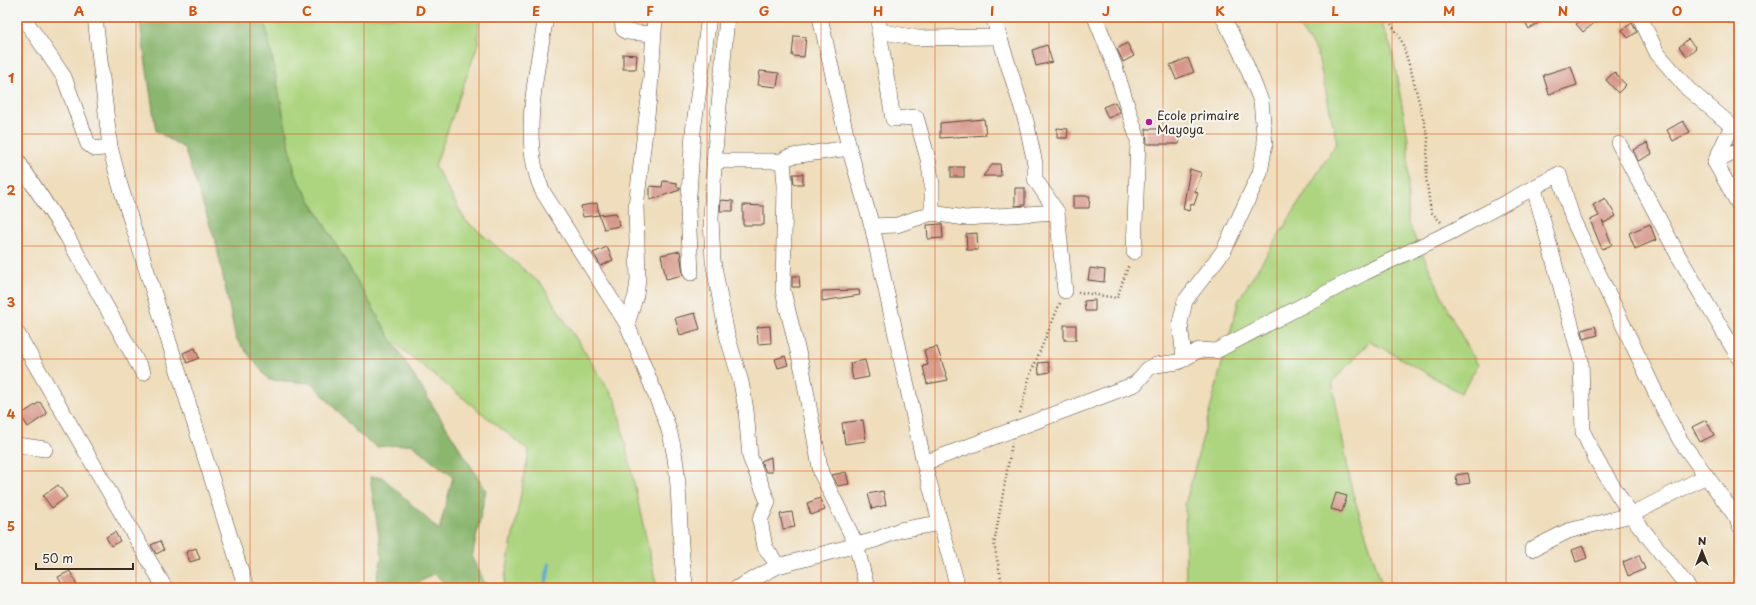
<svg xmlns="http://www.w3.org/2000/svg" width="1756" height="605" font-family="'Playpen Sans',sans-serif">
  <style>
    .green { fill: #add580; stroke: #74804f }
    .forest { fill: #8ab66e; stroke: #627046 }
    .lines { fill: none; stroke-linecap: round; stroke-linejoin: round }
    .stream { stroke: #5cabd6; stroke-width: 4 }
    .building { fill: #d69588 }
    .street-casing { stroke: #564536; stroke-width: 16 }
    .path { stroke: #564536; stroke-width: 2.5; stroke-dasharray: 1 3; stroke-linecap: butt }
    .street { stroke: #fff; stroke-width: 15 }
    .grid { fill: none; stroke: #d7540e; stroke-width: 1; stroke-opacity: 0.55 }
    .poi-dot { fill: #b5179e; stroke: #f6f6f2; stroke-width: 1.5 }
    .labels { text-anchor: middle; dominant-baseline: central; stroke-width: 4; stroke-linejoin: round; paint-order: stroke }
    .poi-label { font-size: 12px; fill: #3b2a1e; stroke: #f6f6f2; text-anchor: start }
    .neatline { fill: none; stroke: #d7540e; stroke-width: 1.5 }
    .grid-label { font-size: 13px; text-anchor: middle; font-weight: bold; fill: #d7540e }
  </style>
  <rect width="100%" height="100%" fill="#f6f6f2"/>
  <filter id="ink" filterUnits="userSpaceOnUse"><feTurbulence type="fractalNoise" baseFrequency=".025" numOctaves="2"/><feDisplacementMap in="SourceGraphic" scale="8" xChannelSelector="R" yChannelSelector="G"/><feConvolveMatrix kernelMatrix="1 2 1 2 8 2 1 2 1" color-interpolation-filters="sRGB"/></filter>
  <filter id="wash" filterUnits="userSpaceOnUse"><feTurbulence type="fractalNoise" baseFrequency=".012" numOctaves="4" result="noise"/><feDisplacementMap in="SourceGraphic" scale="16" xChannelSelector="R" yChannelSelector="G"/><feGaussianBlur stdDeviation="0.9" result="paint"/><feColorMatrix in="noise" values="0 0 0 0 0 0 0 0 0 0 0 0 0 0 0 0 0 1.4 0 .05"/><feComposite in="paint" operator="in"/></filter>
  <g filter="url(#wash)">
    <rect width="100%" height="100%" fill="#efddbb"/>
    <g class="green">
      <polygon points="264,17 479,17 478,44 435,166 465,220 542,285 616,401 657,588 503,588 529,451 392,341 295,174"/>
      <polygon points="1292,17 1379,17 1392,50 1408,139 1408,223 1455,324 1478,365 1461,393 1370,341 1332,382 1352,491 1383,588 1186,588 1185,505 1239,299 1337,142 1317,52"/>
    </g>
    <polygon class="forest" points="139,17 264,17 295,174 392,341 486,490 472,558 488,588 448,588 435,573 410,588 374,588 382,557 370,477 382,477 439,530 453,477 411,444 377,447 357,433 312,383 269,380 236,339 216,243 184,148 156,131"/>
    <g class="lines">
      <polyline class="stream" points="545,588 549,564"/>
    </g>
    <g id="blocks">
      <g class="building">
        <polygon points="1522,17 1549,17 1529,29"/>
        <polygon points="1585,17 1602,17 1583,32 1576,24"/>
        <polygon points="1632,23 1637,32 1628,38 1622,30"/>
        <polygon points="794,36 806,37 804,57 792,56"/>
        <polygon points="1688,39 1696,48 1687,56 1679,47"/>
        <polygon points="1127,43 1134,56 1123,62 1117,49"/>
        <polygon points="1047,45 1052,62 1036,66 1032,50"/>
        <polygon points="623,54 637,55 636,69 623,69"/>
        <polygon points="1188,58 1194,72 1176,79 1170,65"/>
        <polygon points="1571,66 1577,85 1549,94 1543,75"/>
        <polygon points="760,71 779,73 777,87 758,85"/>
        <polygon points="1614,72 1626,85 1618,93 1606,80"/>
        <polygon points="1115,102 1120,113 1108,118 1103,107"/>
        <polygon points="984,119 986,135 940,138 940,123"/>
        <polygon points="1683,121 1690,132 1673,141 1667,130"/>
        <polygon points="1057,128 1068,129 1067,138 1057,138"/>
        <polygon points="1146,129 1183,129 1179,144 1147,144"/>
        <polygon points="1647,143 1652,154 1638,161 1633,150"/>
        <polygon points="993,164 1000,164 1001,176 983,176"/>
        <rect x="951" y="167" width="13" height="10"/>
        <polygon points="1190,169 1202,173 1195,192 1198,193 1194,205 1191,204 1189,211 1183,209"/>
        <polygon points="793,174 803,174 803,184 794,184"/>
        <polygon points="663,181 677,183 677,187 680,188 680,190 650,200 650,186 662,187"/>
        <polygon points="1015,188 1025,188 1025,205 1015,206"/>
        <polygon points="1073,196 1090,196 1089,208 1073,208"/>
        <polygon points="1605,198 1616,216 1604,223 1602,220 1612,245 1602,249 1590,220 1599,216 1593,205"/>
        <polygon points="721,200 733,201 733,211 720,211"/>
        <polygon points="597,203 599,215 583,217 581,206"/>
        <polygon points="743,205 764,206 764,225 743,225"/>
        <polygon points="616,213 620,226 604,229 599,215"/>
        <polygon points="942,224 943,238 928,239 927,225"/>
        <polygon points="1650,224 1656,240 1635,249 1629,233"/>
        <polygon points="977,233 978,250 967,250 966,234"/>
        <polygon points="607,247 613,260 601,266 593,253"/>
        <polygon points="680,251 683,275 666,279 661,255"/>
        <polygon points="1090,268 1105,270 1104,282 1088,280"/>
        <polygon points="792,276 799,276 800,287 792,287"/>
        <polygon points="859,290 860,295 822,301 822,291"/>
        <polygon points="1095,300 1095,311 1085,311 1084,301"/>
        <polygon points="695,313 700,329 680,335 675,318"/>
        <rect x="1064" y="325" width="12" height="15"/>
        <polygon points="770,326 771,343 758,344 757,327"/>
        <polygon points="1595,326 1598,335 1584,339 1582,330"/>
        <polygon points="937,347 948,380 927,384 923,366 928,365 924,350"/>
        <polygon points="195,348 199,358 187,363 183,353"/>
        <polygon points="785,356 788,365 778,368 775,359"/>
        <polygon points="865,360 869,377 853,380 850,363"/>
        <polygon points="1048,362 1050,372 1039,374 1038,363"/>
        <polygon points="40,402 47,414 28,427 20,415"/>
        <polygon points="863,420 866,441 845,444 842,423"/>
        <polygon points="1706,420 1714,435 1700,442 1692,427"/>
        <polygon points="771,457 772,472 766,472 761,461"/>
        <polygon points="846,472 849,484 838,486 832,475"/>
        <polygon points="1468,473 1470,483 1457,485 1456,475"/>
        <polygon points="58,485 67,497 52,508 43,496"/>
        <polygon points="883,491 886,505 872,509 868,494"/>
        <polygon points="1336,493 1347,496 1342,512 1331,509"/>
        <polygon points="820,498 825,510 811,515 807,503"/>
        <polygon points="792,512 795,527 783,529 780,514"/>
        <polygon points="115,532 120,541 111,546 106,537"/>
        <polygon points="160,541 164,550 156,554 151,545"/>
        <polygon points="1583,546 1587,558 1576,562 1572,550"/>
        <polygon points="196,548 200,559 190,562 186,552"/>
        <polygon points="1639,555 1645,569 1628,576 1623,562"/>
        <polygon points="70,571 78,588 64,588 58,577"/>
      </g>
    </g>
  </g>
  <g filter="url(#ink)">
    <use href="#blocks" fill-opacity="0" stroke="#564536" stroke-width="1"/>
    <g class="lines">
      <g class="street-casing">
        <g id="street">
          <polyline points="23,17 64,77 88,144 95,149 110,147"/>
          <polyline points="95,17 110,147 120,185 246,588"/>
          <path d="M546,17c-9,53 -27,125 -3,175l84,132 39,97c19,54 9,112 20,167"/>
          <polyline points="622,17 623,29 627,32 653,34"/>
          <polyline points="727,17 715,150 711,218 713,261 727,335 741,382 746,410 750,457 768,502 760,520 765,547 778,566"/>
          <polyline points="820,17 849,148 872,226 924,463 958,588"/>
          <polyline points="879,17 879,31 893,119 916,117 928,159 932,185 932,213"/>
          <polyline points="993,17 1026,121 1035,164 1035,179 1057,212 1065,291"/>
          <polyline points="1095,17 1115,67 1138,140 1134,252"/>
          <polyline points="1640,17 1657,53 1688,89 1732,126 1715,162 1739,205"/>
          <polyline points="879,31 917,38 999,37"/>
          <polyline points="1619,144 1678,255 1739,358"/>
          <polyline points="17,160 67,236 143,373"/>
          <polyline points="714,161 783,161 786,158 793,156 849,148"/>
          <polyline points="783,161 785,185 783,291 802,368 821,473 856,544 867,588"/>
          <polyline points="1715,162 1739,150"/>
          <polyline points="1534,188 1581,361 1583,432 1597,461 1631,515 1689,588"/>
          <polyline points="872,226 897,225 932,213 965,218 1057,212"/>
          <polyline points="691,273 688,210 693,132 709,17"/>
          <polyline points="627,324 636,295 638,280 636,206 650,90 655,17"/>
          <polyline points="17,333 165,588"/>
          <polyline points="1184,359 1180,323 1185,301 1224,250 1260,173 1265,144 1261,101 1243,57 1223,17"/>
          <polyline points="17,445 45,449"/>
          <polyline points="924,463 1135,384 1149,368 1156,365 1178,362 1199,350 1216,351 1364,273 1451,232 1559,174 1573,220 1661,404 1680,440 1737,518 1739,525"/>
          <polyline points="1532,549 1568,531 1631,515 1706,476"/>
          <polyline points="737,588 778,566 875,540 900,530 940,523"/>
        </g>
      </g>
      <g class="path">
        <polyline points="1387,17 1402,42 1412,74 1428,138 1426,177 1431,212 1441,222"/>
        <polyline points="1078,292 1117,298 1129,264"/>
        <polyline points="1020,413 1030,375 1060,303"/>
        <polyline points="999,588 1002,583 994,544 1012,443"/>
      </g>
      <use href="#street" class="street"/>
    </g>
  </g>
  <path class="grid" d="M136,17v571M250,17v571M364,17v571M479,17v571M593,17v571M707,17v571M821,17v571M935,17v571M1049,17v571M1163,17v571M1277,17v571M1392,17v571M1506,17v571M1620,17v571M17,134h1722M17,246h1722M17,359h1722M17,471h1722"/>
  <circle class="poi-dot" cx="1149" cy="122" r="4"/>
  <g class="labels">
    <g class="poi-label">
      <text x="1157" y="115">Ecole primaire<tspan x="1157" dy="14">Mayoya</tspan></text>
    </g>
  </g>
  <rect width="1756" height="605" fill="none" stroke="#f6f6f2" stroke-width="44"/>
  <g transform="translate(1702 551)" stroke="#f6f6f2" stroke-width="3" paint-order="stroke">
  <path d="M0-3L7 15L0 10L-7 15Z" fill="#3b2a1e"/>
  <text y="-6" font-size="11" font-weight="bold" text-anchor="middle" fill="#3b2a1e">N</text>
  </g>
  <path d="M36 563v6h97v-6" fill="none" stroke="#3b2a1e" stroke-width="2"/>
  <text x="42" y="563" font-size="12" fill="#3b2a1e" stroke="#f6f6f2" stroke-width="3" paint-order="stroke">50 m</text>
  <rect x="22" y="22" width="1712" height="561" class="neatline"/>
  <g class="grid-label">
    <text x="79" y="16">A</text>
    <text x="193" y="16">B</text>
    <text x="307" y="16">C</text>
    <text x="421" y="16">D</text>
    <text x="536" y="16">E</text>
    <text x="650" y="16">F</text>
    <text x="764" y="16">G</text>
    <text x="878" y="16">H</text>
    <text x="992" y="16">I</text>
    <text x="1106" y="16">J</text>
    <text x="1220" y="16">K</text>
    <text x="1335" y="16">L</text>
    <text x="1449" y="16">M</text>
    <text x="1563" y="16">N</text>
    <text x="1677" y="16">O</text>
    <text x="11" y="83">1</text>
    <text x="11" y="195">2</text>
    <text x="11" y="307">3</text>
    <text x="11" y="419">4</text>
    <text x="11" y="531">5</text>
  </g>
</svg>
